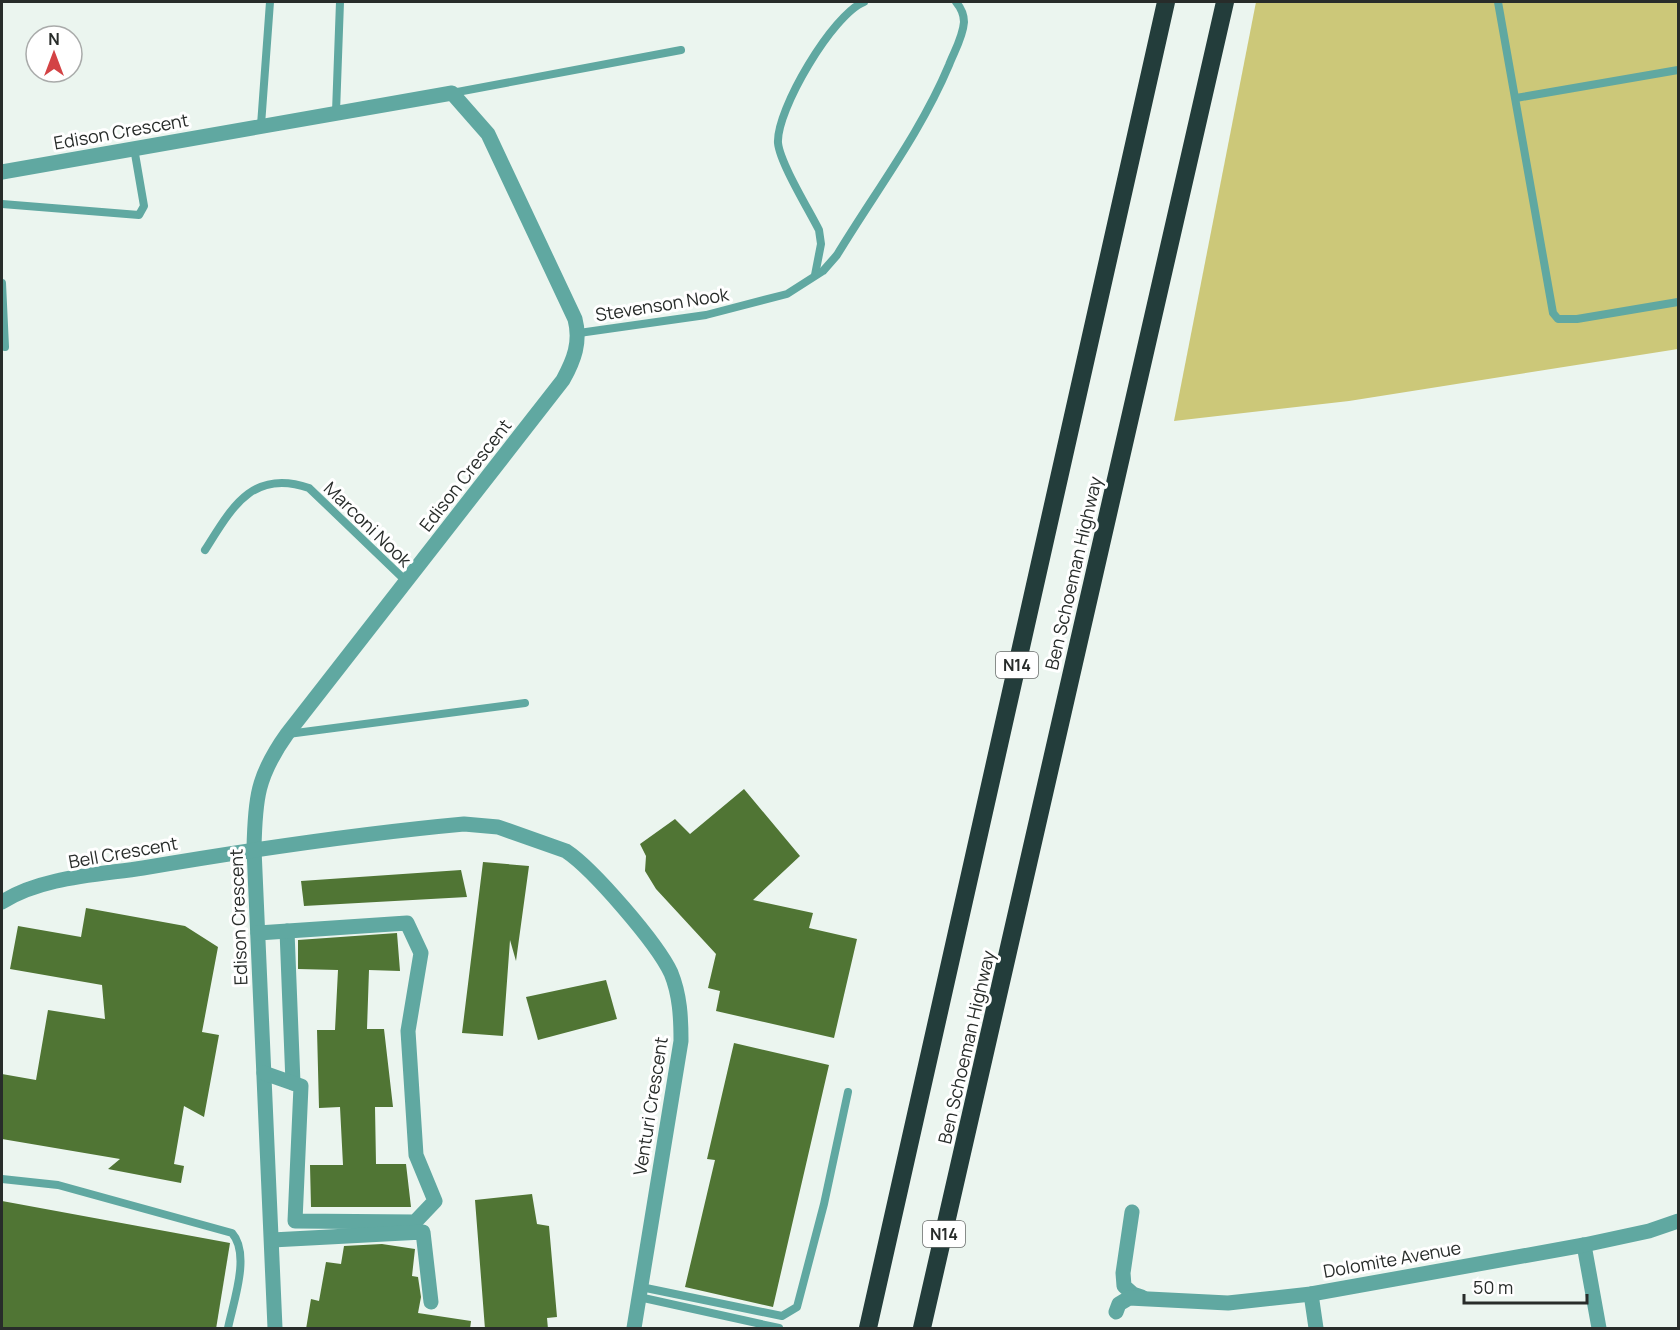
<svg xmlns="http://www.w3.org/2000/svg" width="1680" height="1330" font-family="Manrope,sans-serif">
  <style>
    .green { fill: #ccc879 }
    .building { fill: #507534 }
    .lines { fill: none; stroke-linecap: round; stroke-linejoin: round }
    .service { stroke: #60a8a1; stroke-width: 8 }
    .minor { stroke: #60a8a1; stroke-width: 15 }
    .motorway { stroke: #233d3b; stroke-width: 18 }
    .labels { text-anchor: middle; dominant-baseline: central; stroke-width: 6; stroke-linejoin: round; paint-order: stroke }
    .shield { fill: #fff; stroke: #686b6a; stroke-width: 1.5 }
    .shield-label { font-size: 16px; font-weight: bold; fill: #282c2a }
    .street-label { font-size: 18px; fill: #282c2a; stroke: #fff }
  </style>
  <rect width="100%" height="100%" fill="#ebf5ef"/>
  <polygon class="green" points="1256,2 1678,2 1678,349 1349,401 1174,421"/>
  <g class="building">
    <polygon points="744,789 800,856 753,900 813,913 809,928 857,939 834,1038 716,1011 720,991 708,988 716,954 656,889 645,871 646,856 640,844 675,819 690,834"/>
    <polygon points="483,862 529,866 516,961 510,940 503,1036 462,1033"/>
    <polygon points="461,870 467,897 304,906 301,881"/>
    <polygon points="86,908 185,926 218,947 202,1032 219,1035 204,1117 184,1106 174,1164 184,1166 181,1183 108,1169 120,1159 2,1139 2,1074 36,1080 48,1010 105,1019 102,985 10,969 18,926 81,937"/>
    <polygon points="397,933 400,971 369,970 367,1029 384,1029 393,1107 375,1107 376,1164 406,1164 411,1207 311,1207 310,1165 343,1165 340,1107 319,1108 317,1030 335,1030 338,970 298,969 298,940"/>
    <polygon points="606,980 617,1019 538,1040 526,997"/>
    <polygon points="734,1043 829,1065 773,1307 685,1287 715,1160 707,1159"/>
    <polygon points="532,1194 537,1224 549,1226 557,1317 547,1318 548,1329 485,1329 475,1200"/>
    <polygon points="2,1201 230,1243 216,1329 2,1329"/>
    <polygon points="382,1244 415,1249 412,1276 418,1277 421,1297 418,1313 471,1321 470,1329 306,1329 311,1299 319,1301 326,1262 341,1264 344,1246"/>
  </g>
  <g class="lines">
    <g class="service">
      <polyline points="1498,2 1553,313 1558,319 1577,319 1678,302"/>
      <polyline points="452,93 681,50"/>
      <polyline points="1516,98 1678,70"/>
      <polyline points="336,112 340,2"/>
      <polyline points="261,125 270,2"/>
      <polyline points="2,204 139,215 144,206 134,148"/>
      <path d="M815,275l6,-31 -2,-14c-10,-20 -39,-67 -41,-87 -2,-33 55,-129 86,-141"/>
      <polyline points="2,283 5,347"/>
      <path d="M579,333l127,-18 81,-21 36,-23 14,-16c38,-63 83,-121 112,-190 5,-13 14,-28 15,-43 0,-8 -3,-14 -8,-20"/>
      <path d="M205,550c26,-41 47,-82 104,-62l98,94"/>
      <polyline points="288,734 525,703"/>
      <path d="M2,1179l56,6 174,48c19,21 1,70 -4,95"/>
      <polyline points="641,1287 782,1316 797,1307 824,1204 848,1092"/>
      <polyline points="639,1297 779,1328"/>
    </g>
    <g class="minor">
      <path d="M2,172l450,-79 36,41 87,185c6,23 -1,41 -12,61l-276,354c-30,42 -32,65 -33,115l21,479"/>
      <path d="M2,902c39,-25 95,-27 141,-34 106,-18 213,-34 321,-44l34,3 68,24c27,18 91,92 105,122 9,22 10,45 10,68l-47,287"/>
      <polyline points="287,931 293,1083"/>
      <polyline points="258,933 407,923 421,953 408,1031 416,1155 435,1201 415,1222 295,1221 301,1086 264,1073"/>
      <polyline points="1132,1212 1123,1273 1124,1286 1133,1294 1142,1297"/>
      <polyline points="272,1240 423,1232 431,1302"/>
      <polyline points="1584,1245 1599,1328"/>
      <polyline points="1311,1294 1316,1328"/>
      <polyline points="1116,1312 1119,1304 1129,1298 1228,1303 1311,1294 1584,1245 1649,1231 1678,1221"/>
    </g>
    <g class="motorway">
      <polyline points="868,1328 1166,2"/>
      <polyline points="922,1328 1225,2"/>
    </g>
  </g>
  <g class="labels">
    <g class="shield">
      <rect x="996" y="652" width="42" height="26" rx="4.5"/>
      <rect x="923" y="1221" width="42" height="26" rx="4.5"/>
    </g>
    <g class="shield-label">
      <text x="1017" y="665">N14</text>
      <text x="944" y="1234">N14</text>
    </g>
    <g class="street-label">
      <text transform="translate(121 131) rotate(-10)">Edison Crescent</text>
      <text transform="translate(662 304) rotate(-9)">Stevenson Nook</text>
      <text transform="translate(465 475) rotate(-52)">Edison Crescent</text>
      <text transform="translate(368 524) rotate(44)">Marconi Nook</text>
      <text transform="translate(1073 573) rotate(-77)">Ben Schoeman Highway</text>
      <text transform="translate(123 852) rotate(-10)">Bell Crescent</text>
      <text transform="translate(238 917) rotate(-92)">Edison Crescent</text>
      <text transform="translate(966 1047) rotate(-77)">Ben Schoeman Highway</text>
      <text transform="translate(650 1106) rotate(-81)">Venturi Crescent</text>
      <text transform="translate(1392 1259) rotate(-10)">Dolomite Avenue</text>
    </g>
  </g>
  <rect width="1680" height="1330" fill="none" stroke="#282c2a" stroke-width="6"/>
  <g transform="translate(54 54)"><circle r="28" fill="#ffffff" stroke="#a9abaa" stroke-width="1.5"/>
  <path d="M0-4.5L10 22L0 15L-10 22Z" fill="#d34345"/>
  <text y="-9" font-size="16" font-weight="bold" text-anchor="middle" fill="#282c2a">N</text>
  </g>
  <path d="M1464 1294v9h123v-9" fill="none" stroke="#282c2a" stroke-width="3"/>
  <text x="1473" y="1294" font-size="18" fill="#282c2a" stroke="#ffffff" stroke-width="4.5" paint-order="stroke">50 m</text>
</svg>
